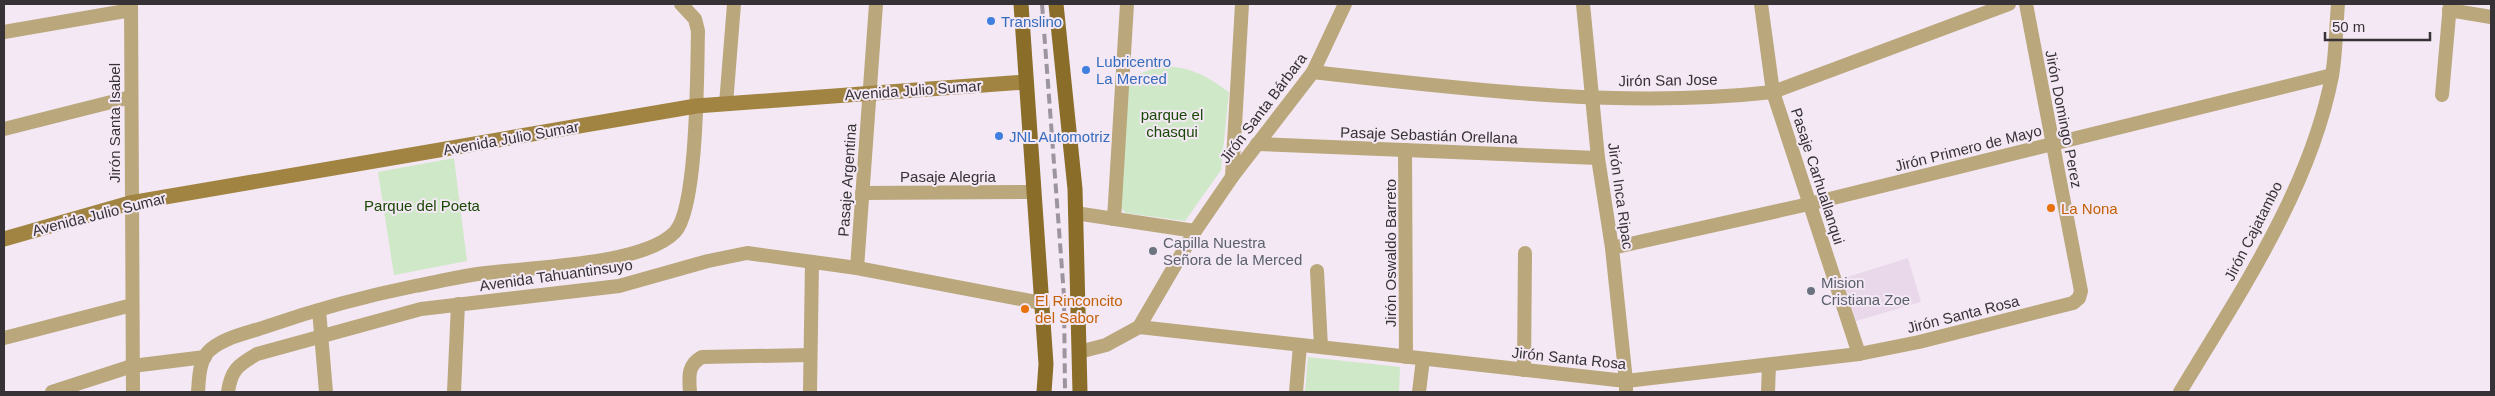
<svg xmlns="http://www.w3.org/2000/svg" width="2495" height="396" font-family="Arial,sans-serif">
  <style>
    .built { fill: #e9d8ea }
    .green { fill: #cfe8c8 }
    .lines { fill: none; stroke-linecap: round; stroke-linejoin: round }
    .street { stroke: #baa77c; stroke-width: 14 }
    .secondary { stroke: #a18441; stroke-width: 15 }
    .primary { stroke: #896d28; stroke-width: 15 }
    .rail { stroke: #9d959e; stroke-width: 4; stroke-dasharray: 10 5; stroke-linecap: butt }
    .shop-dot { fill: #3f7fe0; stroke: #f3e8f4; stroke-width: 2 }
    .food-dot { fill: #e8710a; stroke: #f3e8f4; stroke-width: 2 }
    .worship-dot { fill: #6b7280; stroke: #f3e8f4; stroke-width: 2 }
    .labels { text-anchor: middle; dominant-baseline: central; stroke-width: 4; stroke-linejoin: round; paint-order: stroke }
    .shop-label { font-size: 15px; fill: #366cbe; stroke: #f3e8f4; text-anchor: start }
    .street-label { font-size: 15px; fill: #363236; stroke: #f3e8f4 }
    .park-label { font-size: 15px; fill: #1a4906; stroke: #f3e8f4 }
    .food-label { font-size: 15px; fill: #c56008; stroke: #f3e8f4; text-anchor: start }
    .worship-label { font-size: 15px; fill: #5b616d; stroke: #f3e8f4; text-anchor: start }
  </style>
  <rect width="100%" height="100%" fill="#f3e8f4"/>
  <polygon class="built" points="1908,258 1921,302 1856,321 1841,279"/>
  <g class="green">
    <path d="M1160,66c29,0 45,9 69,26l-8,78 -36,51 -59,-8 -8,-8 11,-127z"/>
    <polygon points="454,158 467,261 394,275 378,172"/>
    <polygon points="1308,357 1400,367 1399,392 1305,392"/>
  </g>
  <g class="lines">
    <g class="street">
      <polyline points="131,4 133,392"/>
      <polyline points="1583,4 1598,158 1612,248 1626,381 1626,392"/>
      <polyline points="1761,4 1773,92 1859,354"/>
      <polyline points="2449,10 2491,17"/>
      <polyline points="4,32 131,10"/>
      <path d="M1313,72c152,17 307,37 460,20l236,-88"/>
      <polyline points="2442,95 2450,4"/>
      <polyline points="726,104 734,4"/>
      <polyline points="4,129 131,97"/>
      <polyline points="1257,144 1598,158"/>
      <polyline points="1405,150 1406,357"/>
      <polyline points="1232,177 1242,4"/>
      <polyline points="862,193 1034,192"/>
      <polyline points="1075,213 1195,231"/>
      <polyline points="1114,219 1127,4"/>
      <polyline points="1612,248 1809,204 2332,75"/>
      <polyline points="857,268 876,4"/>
      <polyline points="1317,271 1321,347"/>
      <polyline points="319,310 326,392"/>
      <polyline points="1139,327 1626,381 1859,354 1919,342 2073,303 2079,298 2081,291 2026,4"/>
      <polyline points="4,338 132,305"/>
      <polyline points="1079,352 1106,345 1139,327 1195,231 1232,177 1313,72 1345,4"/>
      <polyline points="1524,370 1525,253"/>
      <polyline points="52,392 132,366 205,357"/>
      <path d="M198,392c1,-13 1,-28 9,-39 13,-15 41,-20 58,-26 49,-17 100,-31 150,-41 21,-4 42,-9 63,-12 47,-7 165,-8 197,-42 23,-25 22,-163 23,-201l-3,-12 -14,-15"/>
      <path d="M228,392c3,-22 10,-27 29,-38l164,-45 198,-23 89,-25 39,-8 110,15 184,35"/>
      <polyline points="454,392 458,304"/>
      <path d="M690,392c-1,-15 -3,-27 12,-35l108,-2"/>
      <polyline points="810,392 812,262"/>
      <polyline points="1296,392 1300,345"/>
      <polyline points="1419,392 1423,359"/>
      <polyline points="1768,392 1769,365"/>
      <path d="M2180,392c59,-98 130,-202 152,-316 4,-24 4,-49 6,-72"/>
    </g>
    <polyline class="secondary" points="4,239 130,203 696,106 1026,82"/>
    <g class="primary">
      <polyline points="1021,4 1046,364 1044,392"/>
      <polyline points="1056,4 1075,189 1080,392"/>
    </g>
    <polyline class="rail" points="1042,4 1064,296 1065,392"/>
  </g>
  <g class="shop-dot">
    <circle cx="991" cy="21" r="5"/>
    <circle cx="1086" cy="70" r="5"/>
    <circle cx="999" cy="136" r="5"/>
  </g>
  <g class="food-dot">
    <circle cx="2051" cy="208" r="5"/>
    <circle cx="1025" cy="309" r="5"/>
  </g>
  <g class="worship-dot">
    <circle cx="1153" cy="251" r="5"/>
    <circle cx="1811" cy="291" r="5"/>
  </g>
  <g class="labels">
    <g class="shop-label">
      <text x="1001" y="21">Translino</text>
      <text x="1096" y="61">Lubricentro<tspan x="1096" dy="17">La Merced</tspan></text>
      <text x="1009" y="136">JNL Automotriz</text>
    </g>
    <g class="street-label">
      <text transform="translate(1668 80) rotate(-1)">Jirón San Jose</text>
      <text transform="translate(913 90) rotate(-4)">Avenida Julio Sumar</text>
      <text transform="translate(1263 108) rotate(-53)">Jirón Santa Bárbara</text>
      <text transform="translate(2064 119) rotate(79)">Jirón Domingo Perez</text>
      <text transform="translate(114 123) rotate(-90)">Jirón Santa Isabel</text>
      <text transform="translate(1429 135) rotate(2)">Pasaje Sebastián Orellana</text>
      <text transform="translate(511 138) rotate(-10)">Avenida Julio Sumar</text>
      <text transform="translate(1968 148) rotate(-14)">Jirón Primero de Mayo</text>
      <text x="948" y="176">Pasaje Alegria</text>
      <text transform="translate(1818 176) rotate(72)">Pasaje Carhuallanqui</text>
      <text transform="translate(847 180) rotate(-86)">Pasaje Argentina</text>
      <text transform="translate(1621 196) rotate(82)">Jirón Inca Ripac</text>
      <text transform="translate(99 214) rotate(-14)">Avenida Julio Sumar</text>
      <text transform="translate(2253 231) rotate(-63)">Jirón Cajatambo</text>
      <text transform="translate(1390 253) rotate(-90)">Jirón Oswaldo Barreto</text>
      <text transform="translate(556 275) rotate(-8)">Avenida Tahuantinsuyo</text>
      <text transform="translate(1963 314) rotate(-14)">Jirón Santa Rosa</text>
      <text transform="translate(1569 358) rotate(6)">Jirón Santa Rosa</text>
    </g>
    <g class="park-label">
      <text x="1172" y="114">parque el<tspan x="1172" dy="17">chasqui</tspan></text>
      <text x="422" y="205">Parque del Poeta</text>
    </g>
    <g class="food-label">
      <text x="2061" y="208">La Nona</text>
      <text x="1035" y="300">El Rinconcito<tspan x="1035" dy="17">del Sabor</tspan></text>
    </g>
    <g class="worship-label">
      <text x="1163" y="242">Capilla Nuestra<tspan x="1163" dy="17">Señora de la Merced</tspan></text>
      <text x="1821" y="282">Mision<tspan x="1821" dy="17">Cristiana Zoe</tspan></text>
    </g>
  </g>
  <rect width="2495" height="396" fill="none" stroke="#363236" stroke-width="10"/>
  <path d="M2325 32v8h105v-8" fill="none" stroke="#363236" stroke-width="2.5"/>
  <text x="2332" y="32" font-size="15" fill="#363236" stroke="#f3e8f4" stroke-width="4" paint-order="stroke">50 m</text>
</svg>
